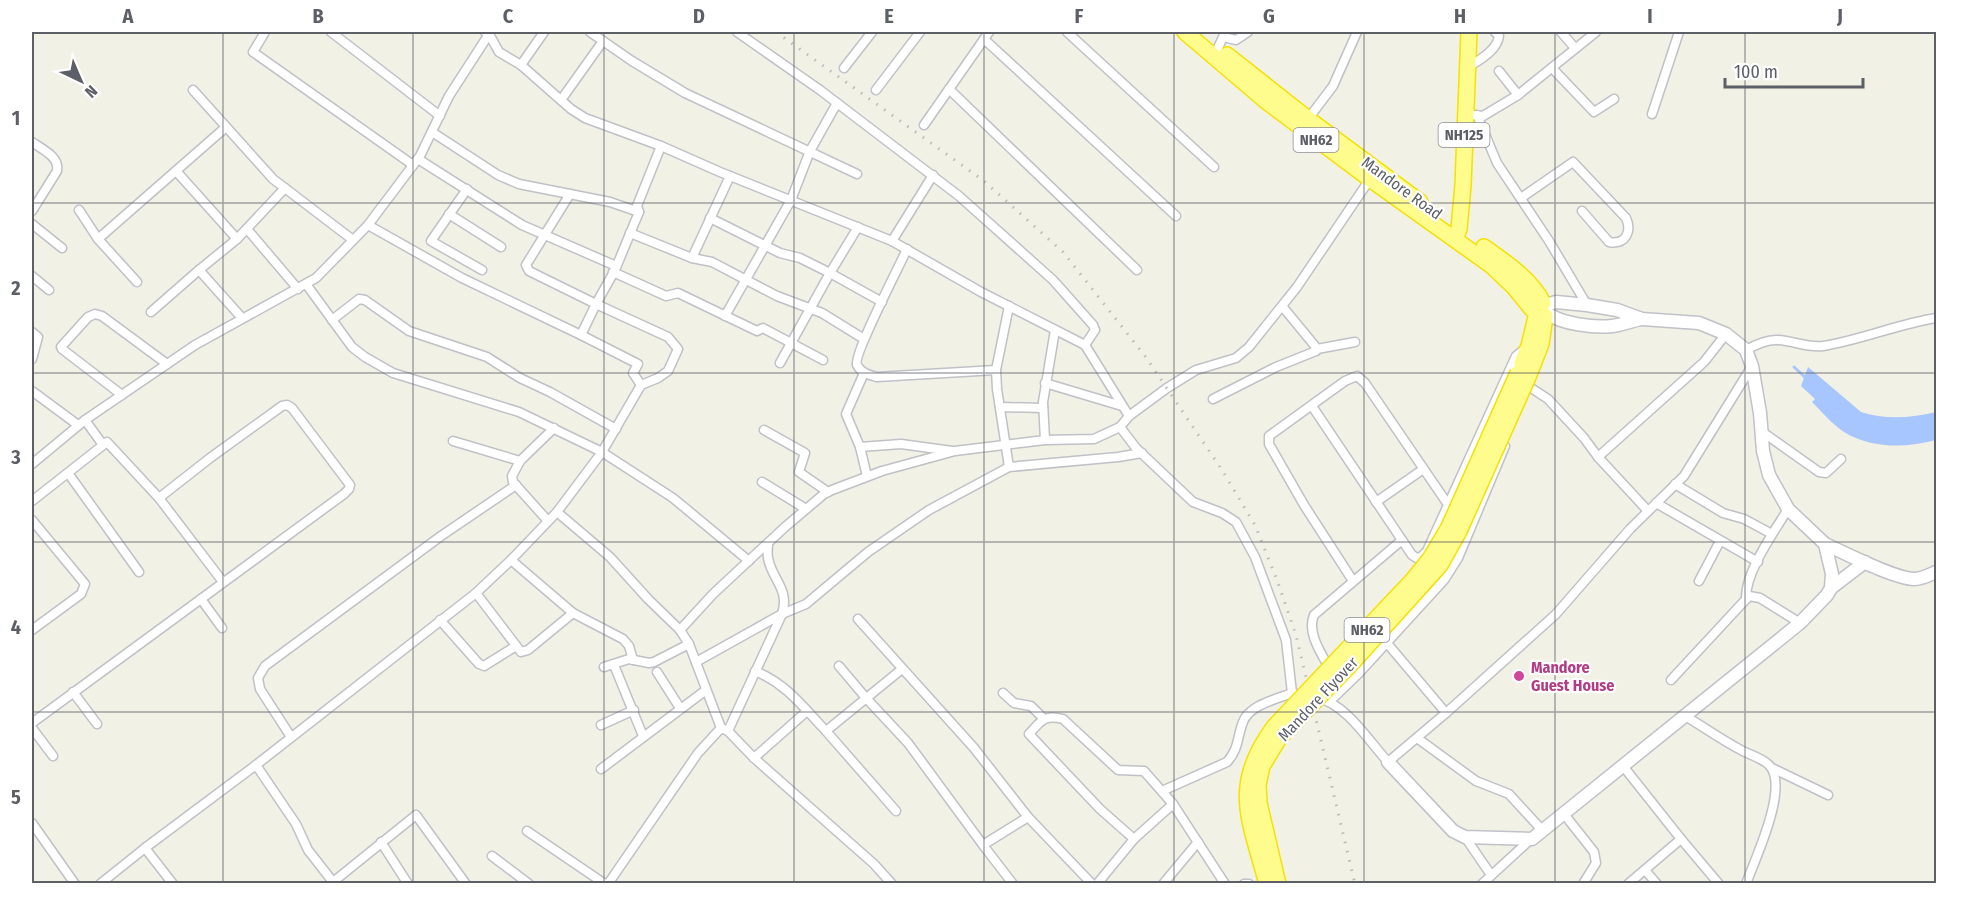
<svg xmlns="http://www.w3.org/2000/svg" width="1968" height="915" font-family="'Fira Sans Condensed',sans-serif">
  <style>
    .water { fill: #a7c5ff }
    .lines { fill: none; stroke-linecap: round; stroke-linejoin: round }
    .stream { stroke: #a7c5ff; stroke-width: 3 }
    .street-casing { stroke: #bfc1c7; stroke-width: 11 }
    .secondary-casing { stroke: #c0c1c9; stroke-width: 15 }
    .highway-casing { stroke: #f6e100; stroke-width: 18 }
    .street { stroke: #fff; stroke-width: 8 }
    .secondary { stroke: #fff; stroke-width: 12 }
    .highway { stroke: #fffc8e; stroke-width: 15 }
    .rail { stroke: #babbbb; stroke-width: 3; stroke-dasharray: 1.5 8; stroke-linecap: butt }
    .highway-bridge-casing { stroke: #f6e100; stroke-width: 18; stroke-linecap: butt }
    .highway-bridge { stroke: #fffc8e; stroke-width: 15 }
    .grid { fill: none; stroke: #5d5f67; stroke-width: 1.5; stroke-opacity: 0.55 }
    .hotel-dot { fill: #d1479c; stroke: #fff; stroke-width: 2 }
    .labels { text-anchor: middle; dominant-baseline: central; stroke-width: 4.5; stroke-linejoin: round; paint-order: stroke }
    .shield { fill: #fff; stroke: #8e8f95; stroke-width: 1.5 }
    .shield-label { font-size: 15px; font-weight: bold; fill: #5d5f67 }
    .street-label { font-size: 16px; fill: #5d5f67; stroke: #fff }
    .hotel-label { font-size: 16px; font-weight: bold; fill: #b23c85; stroke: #fff; text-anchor: start }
    .neatline { fill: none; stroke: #5d5f67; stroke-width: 2 }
    .grid-label { font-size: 20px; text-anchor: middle; font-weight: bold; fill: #5d5f67 }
  </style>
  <rect width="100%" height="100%" fill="#f1f1e5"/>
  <path class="water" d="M1808,367l53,45c24,8 51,6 75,0v28c-30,8 -64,9 -92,-8 -12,-8 -22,-20 -32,-30l3,-3 -14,-13z"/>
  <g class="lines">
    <polyline class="stream" points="1794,367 1806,378"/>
    <g class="street-casing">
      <g id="street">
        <polyline points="265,32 253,52 413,165"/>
        <polyline points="331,32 440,116"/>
        <polyline points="590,32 632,61 685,93 857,174"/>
        <polyline points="737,32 820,90 959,196 1053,280 1093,325 1095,330 1085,345"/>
        <polyline points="1067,32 1214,167"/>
        <polyline points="1561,32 1575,48"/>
        <polyline points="489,34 499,52 521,65 571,109 585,118 661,146 720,172 892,241 981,292 1085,345 1129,416"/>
        <polyline points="984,39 1176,216"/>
        <polyline points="1218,48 1223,37 1236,40 1248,32"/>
        <polyline points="521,65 544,32"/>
        <polyline points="844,68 872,32"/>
        <path d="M1467,68c12,-8 30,-17 32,-32l-4,-4"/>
        <polyline points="1552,68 1594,112 1614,99"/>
        <polyline points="1499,71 1518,95 1596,32"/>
        <polyline points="949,89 1137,270"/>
        <polyline points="193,90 273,179 353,240"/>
        <polyline points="876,90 920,32"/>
        <polyline points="561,100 603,41"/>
        <polyline points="1652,114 1679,32"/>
        <polyline points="1473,115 1483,116 1518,95"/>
        <polyline points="1477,115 1497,163 1549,241 1587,305"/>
        <polyline points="1308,119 1333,86 1357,32"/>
        <polyline points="924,125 989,32"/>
        <polyline points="432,132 498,175 519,184 610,202 639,212"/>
        <path d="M32,142c10,7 28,15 25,29l-25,40"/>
        <polyline points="661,146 637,206 639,212 615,270 596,304 668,337 678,349 668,371 658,378 641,385 602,452 673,498 749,561"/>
        <polyline points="418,159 522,225 616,266"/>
        <polyline points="176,171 237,239 199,270 242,318"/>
        <polyline points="467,189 431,241 482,270"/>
        <path d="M1521,198l52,-36 53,56c6,13 0,27 -17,24l-27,-31"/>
        <polyline points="79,210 98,239 226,127"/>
        <polyline points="449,214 501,247"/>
        <polyline points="710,218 780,253 800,258 830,273 882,302"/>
        <polyline points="32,224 62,248"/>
        <polyline points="368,225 462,278 581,335 596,304 529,271 526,265 570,194"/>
        <polyline points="247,229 298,289"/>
        <polyline points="630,233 692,258 712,262 777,296 822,313 864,339"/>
        <polyline points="98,239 137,282"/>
        <polyline points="237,239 285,188"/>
        <polyline points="892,241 933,175"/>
        <path d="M907,249c-7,16 -54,106 -50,116 4,8 12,10 20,12l119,-7"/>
        <polyline points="692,258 730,176"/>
        <polyline points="613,272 666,296 678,293 757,331 763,328 823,360"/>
        <polyline points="32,276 49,290"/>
        <polyline points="306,284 352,347 365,357 393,373 519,412 602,452 557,512 511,560 476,593 256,765 296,824 308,850 333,882 416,815 466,884"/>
        <polyline points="1009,306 996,370 997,389 1009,467"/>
        <polyline points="151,312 199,270"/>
        <polyline points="725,316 791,200 810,151 837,103"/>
        <polyline points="332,320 359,299 365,300 409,331 487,357 520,378 550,392 616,429"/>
        <polyline points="32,332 38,337 32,359"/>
        <polyline points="581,335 638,364 633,373 641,385"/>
        <polyline points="1317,349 1355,342"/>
        <path d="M1746,350c9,-5 20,-10 30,-10 16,0 30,8 47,6 38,-6 75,-22 113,-28"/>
        <polyline points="780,363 830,273 858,227"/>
        <polyline points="864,373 846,414 860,447 867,476"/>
        <polyline points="1045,383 1122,406"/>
        <polyline points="1528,386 1548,399 1584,438 1598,457 1648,511"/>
        <polyline points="32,391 78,425"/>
        <polyline points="122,395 62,349 61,347 88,317 95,314 102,316 167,364"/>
        <polyline points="1213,399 1276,367 1316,351 1315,346 1282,306"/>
        <polyline points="1312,406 1412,555 1417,558 1421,557 1427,551 1516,356 1526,348"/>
        <polyline points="1000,407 1043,408"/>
        <polyline points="85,420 103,445"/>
        <polyline points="1120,427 1136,448 1193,502 1222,513 1236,522 1255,557 1286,640 1292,693 1305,696"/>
        <polyline points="764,430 805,453 799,472 828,492"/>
        <polyline points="1761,431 1819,472 1826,473 1841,459"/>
        <polyline points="1045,440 1043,402 1055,330"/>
        <polyline points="453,441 520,461"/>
        <polyline points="860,447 901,444 952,451"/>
        <polyline points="1598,457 1704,362 1726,334"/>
        <polyline points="32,464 85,420 195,345 316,278 368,225 420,156 449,96 489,34 485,32"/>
        <polyline points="68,473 139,572"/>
        <polyline points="762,482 806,509"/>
        <polyline points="1675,484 1723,513 1744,519 1772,534"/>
        <polyline points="32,501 107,442 159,498 223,582"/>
        <polyline points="1376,502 1422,470"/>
        <polyline points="1656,503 1758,562"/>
        <polyline points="557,512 610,557 648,599 680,630"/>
        <polyline points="32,520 85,584 81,594 32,630"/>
        <polyline points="548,521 513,482 512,476 520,461 554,428"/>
        <polyline points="511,560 573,613 623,639 629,646 633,660"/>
        <polyline points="1353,581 1304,505 1269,444 1269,436 1345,381 1357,376 1365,383 1449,506"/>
        <polyline points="1699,581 1720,541"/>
        <polyline points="476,593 521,652 528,650 573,613"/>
        <polyline points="201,599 222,628"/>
        <path d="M1746,599c-1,-27 28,-67 42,-90"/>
        <polyline points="858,619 974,748 1028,817 1092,884"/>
        <polyline points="440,620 479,664 484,666 516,646"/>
        <polyline points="1386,642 1446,713"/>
        <polyline points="696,662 782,614 806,604 868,552 929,510 1009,467 1118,457 1142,453"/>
        <polyline points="614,665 643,736"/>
        <polyline points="839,666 866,698 908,743 983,845 1028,817"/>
        <polyline points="604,667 629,659 649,663 654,662 689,644"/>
        <path d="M755,671c32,13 48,36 71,60l76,-62"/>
        <path d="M1331,671c-8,-15 -25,-38 -17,-56l88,-75"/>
        <polyline points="657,672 680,708"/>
        <polyline points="1671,680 1749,596 1760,598 1800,623"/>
        <polyline points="73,692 97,724"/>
        <polyline points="1003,693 1014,703 1031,706 1044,719"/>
        <path d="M1318,698c28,6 51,43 70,64l58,-49 110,-99 74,-85 54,-53 68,-110"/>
        <polyline points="1330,701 1359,673 1444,580 1458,558 1505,446"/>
        <path d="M1685,716c19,11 37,24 56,34 9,5 21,8 28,15 21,21 -14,94 -23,119"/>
        <polyline points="32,723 344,494 349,489 350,485 292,408 287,405 282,406 210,458 159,498"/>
        <polyline points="601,725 634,710"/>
        <polyline points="32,728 53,756"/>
        <polyline points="721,728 689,644 680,630 713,594 785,527 824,494 832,490 882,471 955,451 1045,440 1094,439 1120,427 1129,416 1167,388 1196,370 1236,358 1249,347 1297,287 1370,179"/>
        <path d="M728,731l54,-117c8,-25 -10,-34 -14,-56 -1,-5 0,-10 0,-15"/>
        <polyline points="826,731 896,811"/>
        <polyline points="291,737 260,689 258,678 265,666 441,536 516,485"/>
        <polyline points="1417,738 1476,781 1509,794 1542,830"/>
        <polyline points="754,758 807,711"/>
        <polyline points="1623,766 1681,839 1719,884"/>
        <polyline points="1772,768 1828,795"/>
        <polyline points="601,769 706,690"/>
        <path d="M1162,791l65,-29c12,-13 10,-25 16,-40 6,-17 34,-23 49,-29"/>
        <path d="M1173,804l-39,35 -34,-30 -71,-75c12,-13 15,-20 34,-15l55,51 26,1 29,33 52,80"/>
        <polyline points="1564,814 1594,852 1596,863 1583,884"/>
        <polyline points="32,823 75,884"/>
        <polyline points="527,831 605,884"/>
        <polyline points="1465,837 1491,875"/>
        <polyline points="381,842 408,884"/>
        <polyline points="983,845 1013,884"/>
        <polyline points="145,848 256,765"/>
        <polyline points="492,856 529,884"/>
        <polyline points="1645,870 1657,884"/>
        <polyline points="100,884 145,848 173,884"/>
        <polyline points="608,884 698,753 721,728 728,731 754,758 874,864 892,884"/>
        <polyline points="1097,884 1134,839"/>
        <polyline points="1163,884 1198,842"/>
        <polyline points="1244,884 1249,884"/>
        <polyline points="1482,884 1531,839"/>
        <polyline points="1628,884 1681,839"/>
      </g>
    </g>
    <g class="secondary-casing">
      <g id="secondary">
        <path d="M1547,313c14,11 48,15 65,13 10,-1 19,-5 29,-7"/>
        <path d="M1825,544c20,9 68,34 89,35 8,0 15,-4 22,-7"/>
        <polyline points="1831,588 1865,562"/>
        <polyline points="1388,762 1453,831 1465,837 1532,839 1800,623 1827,595 1831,588 1832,574 1825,544 1788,509 1769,475 1763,451 1760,413 1752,366 1746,350 1726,334 1699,323 1642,319 1617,310 1587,305 1556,302 1546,305"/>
      </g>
    </g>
    <g class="highway-casing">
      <g id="highway">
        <polyline points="1185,32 1266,101 1370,179 1492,266 1514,287 1532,309"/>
        <polyline points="1227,55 1308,119 1420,202"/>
        <polyline points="1455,239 1459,229 1463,185 1469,32"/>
        <path d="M1484,247c21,15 47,32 59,56"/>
        <polyline points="1522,363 1529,346 1536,317"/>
        <polyline points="1528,377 1541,344 1545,316"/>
      </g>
    </g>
    <use href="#street" class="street"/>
    <use href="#secondary" class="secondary"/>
    <use href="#highway" class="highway"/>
    <polyline class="rail" points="776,32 984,181 1063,252 1145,356 1222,470 1255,525 1277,580 1296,635 1355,884"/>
    <g class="highway-bridge-casing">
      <g id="highway-bridge">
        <path d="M1267,884c-17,-65 -37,-97 7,-157l139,-147 17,-21 19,-32 69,-154"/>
        <polyline points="1278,884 1259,803 1258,785 1262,766 1279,738 1350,665 1440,565 1459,531 1528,377"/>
      </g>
    </g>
    <use href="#highway-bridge" class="highway-bridge"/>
  </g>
  <path class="grid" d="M223,32v852M413,32v852M604,32v852M794,32v852M984,32v852M1174,32v852M1364,32v852M1555,32v852M1745,32v852M32,203h1904M32,373h1904M32,542h1904M32,712h1904"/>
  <circle class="hotel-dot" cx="1519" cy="676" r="6"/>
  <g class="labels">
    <g class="shield">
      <rect x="1438.5" y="123" width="51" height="24" rx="4.5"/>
      <rect x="1293.5" y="128" width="45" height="24" rx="4.5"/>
      <rect x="1344.5" y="618" width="45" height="24" rx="4.5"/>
    </g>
    <g class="shield-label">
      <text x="1464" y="135">NH125</text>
      <text x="1316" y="140">NH62</text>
      <text x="1367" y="630">NH62</text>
    </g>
    <g class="street-label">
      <text transform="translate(1402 188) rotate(36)">Mandore Road</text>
      <text transform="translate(1318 699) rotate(-47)">Mandore Flyover</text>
    </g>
    <g class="hotel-label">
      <text x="1531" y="667">Mandore<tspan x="1531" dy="18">Guest House</tspan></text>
    </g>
  </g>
  <rect width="1968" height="915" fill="none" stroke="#ffffff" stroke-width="66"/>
  <g transform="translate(81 81) rotate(136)" stroke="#ffffff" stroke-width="4.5" paint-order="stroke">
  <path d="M0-4.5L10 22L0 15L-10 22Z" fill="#5d5f67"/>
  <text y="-9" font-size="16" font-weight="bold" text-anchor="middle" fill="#5d5f67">N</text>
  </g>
  <path d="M1725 78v9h138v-9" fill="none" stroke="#5d5f67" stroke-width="3"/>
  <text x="1734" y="78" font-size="18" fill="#5d5f67" stroke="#ffffff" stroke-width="4.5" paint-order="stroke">100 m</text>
  <rect x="33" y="33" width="1902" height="849" class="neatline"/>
  <g class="grid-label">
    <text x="128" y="23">A</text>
    <text x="318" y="23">B</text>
    <text x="508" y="23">C</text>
    <text x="699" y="23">D</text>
    <text x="889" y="23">E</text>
    <text x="1079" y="23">F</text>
    <text x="1269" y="23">G</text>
    <text x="1460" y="23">H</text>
    <text x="1650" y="23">I</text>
    <text x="1840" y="23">J</text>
    <text x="16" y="125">1</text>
    <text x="16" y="295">2</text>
    <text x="16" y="464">3</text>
    <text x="16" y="634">4</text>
    <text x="16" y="804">5</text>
  </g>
</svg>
